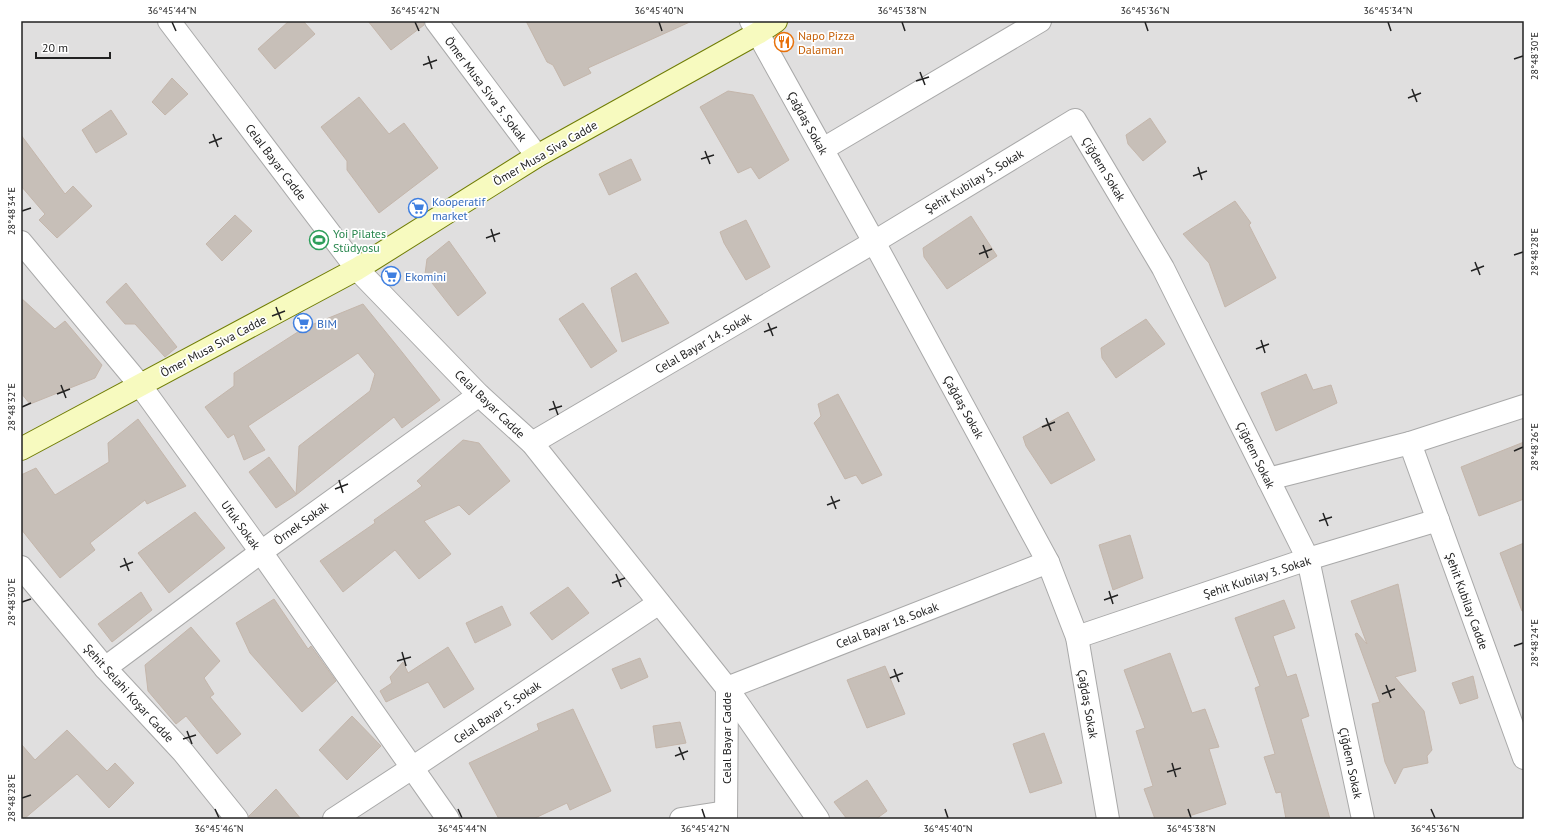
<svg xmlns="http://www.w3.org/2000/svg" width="1545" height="840" font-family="'PT Sans',sans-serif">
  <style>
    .residential { fill: #e0dfdf }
    .building { fill: #c7bfb8; stroke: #c4b6ab }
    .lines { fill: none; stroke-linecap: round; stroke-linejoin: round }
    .minor-casing { stroke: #a9a9a9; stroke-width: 24 }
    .secondary-casing { stroke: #707d05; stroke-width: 24 }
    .minor { stroke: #fff; stroke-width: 22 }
    .secondary { stroke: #f7fabf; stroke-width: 22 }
    .ticks { fill: none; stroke: #222; stroke-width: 1.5 }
    .labels { text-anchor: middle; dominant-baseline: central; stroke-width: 3.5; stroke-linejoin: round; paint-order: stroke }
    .food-label { font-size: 12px; fill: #c56008; stroke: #fff; text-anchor: start }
    .street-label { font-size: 12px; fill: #222; stroke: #fff }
    .shop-label { font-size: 12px; fill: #366cbe; stroke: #fff; text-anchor: start }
    .leisure-label { font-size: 12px; fill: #27864d; stroke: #fff; text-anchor: start }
    .neatline { fill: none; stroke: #222; stroke-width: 1.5 }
    .ticks-label { font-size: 10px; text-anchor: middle; fill: #222 }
  </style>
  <rect width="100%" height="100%" fill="#f2efe9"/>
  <rect class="residential" x="21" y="21" width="1503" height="798"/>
  <g class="building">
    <polygon points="289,21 303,21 315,34 275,69 258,49"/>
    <polygon points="368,21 424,21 424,25 391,50"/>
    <polygon points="526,21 692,21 588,68 591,73 564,86 553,65 547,62"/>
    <polygon points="172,78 188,94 165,115 152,102"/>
    <polygon points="728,91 753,95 789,160 759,179 751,167 738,173 700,107"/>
    <polygon points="359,97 389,134 404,123 438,168 379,213 347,170 347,161 321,127"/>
    <polygon points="111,110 127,134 96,153 82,130"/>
    <polygon points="1150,118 1166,142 1143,161 1128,144 1126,135"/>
    <polygon points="21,135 65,194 73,186 92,206 57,238 39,220 45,214 21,186"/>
    <polygon points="631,159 641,180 609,195 599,174"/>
    <polygon points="1235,201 1251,223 1249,225 1276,278 1225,307 1209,263 1183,234"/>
    <polygon points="235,215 252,231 222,261 206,244"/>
    <polygon points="971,216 997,256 947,289 924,257 923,248"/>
    <polygon points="746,220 770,267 746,280 724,243 720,232"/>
    <polygon points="449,241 486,293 458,316 425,274 427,259"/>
    <polygon points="636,273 669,323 622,342 611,288"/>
    <polygon points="126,283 177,347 165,357 135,324 125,324 106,302"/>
    <polygon points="21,298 55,329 65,321 102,365 95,378 30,404 21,393"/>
    <polygon points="583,303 617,351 591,368 559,319"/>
    <polygon points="363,304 402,352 440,400 402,428 394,417 296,495 276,508 249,472 269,457 296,494 299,446 370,391 375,374 358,353 248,426 265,450 244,460 234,434 228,438 205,407 234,386 234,373 304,328"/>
    <polygon points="1146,319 1165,344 1116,378 1102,358 1101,348"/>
    <polygon points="1306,374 1313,390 1331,385 1337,403 1276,431 1261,393"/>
    <polygon points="838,394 882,475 862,484 856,475 845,479 814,423 821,416 818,404"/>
    <polygon points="1068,412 1095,460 1051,484 1026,446 1023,437"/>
    <polygon points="138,419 186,486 147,504 145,500 90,543 95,550 60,578 21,529 21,475 36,468 55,495 109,462 108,443"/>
    <polygon points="463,440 479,443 510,481 469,515 459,505 424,521 451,554 419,579 395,550 343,592 320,561 375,523 374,520 422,486 417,481"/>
    <polygon points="1524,442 1524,499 1479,516 1461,467"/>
    <polygon points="195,512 225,548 169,593 138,553"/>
    <polygon points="1130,535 1143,578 1113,590 1099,545"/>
    <polygon points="1524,543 1524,611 1522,611 1500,553"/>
    <polygon points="1398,584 1416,671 1395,677 1424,711 1432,750 1427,756 1428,763 1403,768 1395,784 1385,762 1372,704 1380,702 1355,634 1357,633 1367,644 1351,601"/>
    <polygon points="568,587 589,613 552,640 530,613"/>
    <polygon points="141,592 152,610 112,642 98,624"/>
    <polygon points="274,599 308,649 311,646 336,681 302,712 250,653 236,623"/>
    <polygon points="1284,600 1295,628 1273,636 1287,677 1296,674 1309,716 1301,719 1330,819 1286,819 1281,792 1276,793 1264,757 1275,754 1255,688 1260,686 1235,618"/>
    <polygon points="502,606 511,625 475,643 466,623"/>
    <polygon points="191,627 220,661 204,678 214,694 210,697 241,734 217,754 186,716 176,724 148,691 145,665"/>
    <polygon points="448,647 474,689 444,708 428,682 386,702 380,691 392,683 390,677 403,662 408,673"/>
    <polygon points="1170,653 1192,713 1205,709 1219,747 1209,749 1226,804 1180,819 1155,819 1144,789 1153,786 1136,731 1145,728 1124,670"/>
    <polygon points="640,658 648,677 621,689 612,669"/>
    <polygon points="885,666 905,714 867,728 847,680"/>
    <polygon points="1473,676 1478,698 1460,704 1452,683"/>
    <polygon points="573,709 611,791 570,810 567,803 533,819 499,819 469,763 539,730 537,724"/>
    <polygon points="352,716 381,746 347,780 319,750"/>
    <polygon points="680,722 686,743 656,748 653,726"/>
    <polygon points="67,730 107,771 115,763 134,783 109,808 77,774 24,819 21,819 21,744 35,760"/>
    <polygon points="1044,733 1062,783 1030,793 1013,744"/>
    <polygon points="867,780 887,811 876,819 847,819 834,802"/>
    <polygon points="276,789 301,819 249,819 249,816"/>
  </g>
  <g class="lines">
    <g class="minor-casing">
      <g id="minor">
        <polyline points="169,21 357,269 479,395 532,443 727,688 726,819"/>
        <polyline points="436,21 537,156"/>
        <polyline points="751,21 874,242 1048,562 1077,637 1108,819"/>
        <polyline points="823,149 1040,21"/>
        <polyline points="21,242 140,385 261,552 448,819"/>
        <polyline points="532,443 874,242 1075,120 1163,268 1308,559 1363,819"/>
        <polyline points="1410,443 1524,758"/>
        <polyline points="1268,479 1410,443 1524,406"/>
        <polyline points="21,567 105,668 183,752 237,819"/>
        <polyline points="1077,637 1308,559 1438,520"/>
        <polyline points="105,668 261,552 479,395"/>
        <polyline points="334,819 412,768 659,603"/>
        <polyline points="681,819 726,812"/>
        <polyline points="818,819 727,688 1048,562"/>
      </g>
    </g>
    <g class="secondary-casing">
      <polyline id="secondary" points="21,449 357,269 537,156 758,33 776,21"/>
    </g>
    <use href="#minor" class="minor"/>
    <use href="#secondary" class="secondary"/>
  </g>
  <path class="ticks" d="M172,22l4,9M415,22l4,9M659,22l3,9M902,22l3,9M1145,22l3,9M1388,22l3,9M428,56l4,13M1514,59l9,-3M423,65l14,-5M920,72l5,13M916,81l13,-4M1412,89l5,13M1408,98l13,-5M213,134l5,13M209,143l13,-5M705,151l5,13M701,159l13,-4M1198,167l4,13M1193,176l14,-5M22,211l9,-3M491,229l4,13M486,238l14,-5M983,245l5,13M979,254l13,-5M1514,255l9,-3M1475,262l5,13M1471,271l13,-5M276,307l5,13M272,316l13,-5M768,323l5,13M764,332l13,-5M1261,340l4,13M1256,349l13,-5M61,385l5,13M57,394l13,-5M553,401l5,14M22,407l9,-4M549,410l13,-4M1046,418l5,13M1042,427l13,-5M1514,451l9,-4M339,480l4,13M335,489l13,-5M831,496l5,13M827,505l13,-5M1323,513l5,13M1319,521l13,-4M124,558l5,13M120,567l13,-5M616,574l5,13M612,583l13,-5M1109,591l4,13M1104,600l14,-5M22,602l9,-3M1514,646l9,-3M402,652l4,14M397,661l14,-4M894,669l5,13M890,678l13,-5M1386,685l5,13M1382,694l13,-5M187,731l5,13M183,739l13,-4M679,747l5,13M675,756l13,-5M1172,763l4,14M1167,772l14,-4M22,798l9,-3M215,809l4,9M458,809l4,9M702,809l3,9M945,809l3,9M1188,809l3,9M1431,809l4,9"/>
  <defs>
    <g id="restaurant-ring" transform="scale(1)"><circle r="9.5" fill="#fff" stroke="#e8710a" stroke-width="1.5"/><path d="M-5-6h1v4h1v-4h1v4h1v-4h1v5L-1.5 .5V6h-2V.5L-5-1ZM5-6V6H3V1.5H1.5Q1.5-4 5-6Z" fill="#e8710a"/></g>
    <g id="supermarket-ring" transform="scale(1)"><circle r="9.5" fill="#fff" stroke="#3f7fe0" stroke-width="1.5"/><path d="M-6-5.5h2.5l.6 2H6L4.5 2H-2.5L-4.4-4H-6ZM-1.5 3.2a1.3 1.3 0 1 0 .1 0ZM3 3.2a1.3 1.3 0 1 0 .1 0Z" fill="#3f7fe0"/></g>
    <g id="stadium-ring" transform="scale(1)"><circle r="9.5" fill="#fff" stroke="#2e9e5b" stroke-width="1.5"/><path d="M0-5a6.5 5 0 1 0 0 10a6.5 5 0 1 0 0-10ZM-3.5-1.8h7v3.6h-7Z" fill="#2e9e5b"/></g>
  </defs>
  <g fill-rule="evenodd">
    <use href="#restaurant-ring" x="784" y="42"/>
    <use href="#supermarket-ring" x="418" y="208"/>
    <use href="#stadium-ring" x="319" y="240"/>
    <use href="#supermarket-ring" x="391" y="276"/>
    <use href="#supermarket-ring" x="303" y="323"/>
  </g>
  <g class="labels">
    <g class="food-label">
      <text x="798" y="35">Napo Pizza<tspan x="798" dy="14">Dalaman</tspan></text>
    </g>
    <g class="street-label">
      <text transform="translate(486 89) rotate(53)">Ömer Musa Siva 5. Sokak</text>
      <text transform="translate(808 123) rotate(61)">Çağdaş Sokak</text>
      <text transform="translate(545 153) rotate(-30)">Ömer Musa Siva Cadde</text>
      <text transform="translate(276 162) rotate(53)">Celal Bayar Cadde</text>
      <text transform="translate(1104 169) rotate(59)">Çiğdem Sokak</text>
      <text transform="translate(974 181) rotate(-31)">Şehit Kubilay 5. Sokak</text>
      <text transform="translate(703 343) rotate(-30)">Celal Bayar 14. Sokak</text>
      <text transform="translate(213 346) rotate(-28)">Ömer Musa Siva Cadde</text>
      <text transform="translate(490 404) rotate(44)">Celal Bayar Cadde</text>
      <text transform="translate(964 407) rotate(61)">Çağdaş Sokak</text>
      <text transform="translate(1256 455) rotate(64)">Çiğdem Sokak</text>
      <text transform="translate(301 523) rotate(-36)">Örnek Sokak</text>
      <text transform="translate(241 525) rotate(54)">Ufuk Sokak</text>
      <text transform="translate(1257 577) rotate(-18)">Şehit Kubilay 3. Sokak</text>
      <text transform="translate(1467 601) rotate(70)">Şehit Kubilay Cadde</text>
      <text transform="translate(887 625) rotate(-21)">Celal Bayar 18. Sokak</text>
      <text transform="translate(129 693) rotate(48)">Şehit Selahi Koşar Cadde</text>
      <text transform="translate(1088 704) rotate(80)">Çağdaş Sokak</text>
      <text transform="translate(497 712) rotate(-34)">Celal Bayar 5. Sokak</text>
      <text transform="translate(726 738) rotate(-90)">Celal Bayar Cadde</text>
      <text transform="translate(1351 763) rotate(78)">Çiğdem Sokak</text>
    </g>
    <g class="shop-label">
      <text x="432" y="201">Kooperatif<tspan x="432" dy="14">market</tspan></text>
      <text x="405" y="276">Ekomini</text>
      <text x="317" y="323">BIM</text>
    </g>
    <g class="leisure-label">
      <text x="333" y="233">Yoi Pilates<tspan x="333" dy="14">Stüdyosu</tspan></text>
    </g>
  </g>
  <rect width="1545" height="840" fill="none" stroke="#ffffff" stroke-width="44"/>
  <path d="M36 52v6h74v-6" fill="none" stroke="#222222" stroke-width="2"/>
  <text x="42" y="52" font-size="12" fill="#222222" stroke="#ffffff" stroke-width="3" paint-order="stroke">20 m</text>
  <rect x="22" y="22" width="1501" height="796" class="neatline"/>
  <g class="ticks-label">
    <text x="172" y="14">36°45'44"N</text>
    <text x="415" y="14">36°45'42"N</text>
    <text x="659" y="14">36°45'40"N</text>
    <text x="902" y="14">36°45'38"N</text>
    <text x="1145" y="14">36°45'36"N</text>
    <text x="1388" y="14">36°45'34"N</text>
    <text transform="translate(1534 56) rotate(-90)" y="4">28°48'30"E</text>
    <text transform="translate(11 211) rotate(-90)" y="4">28°48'34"E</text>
    <text transform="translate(1534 252) rotate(-90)" y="4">28°48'28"E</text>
    <text transform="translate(11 407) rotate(-90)" y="4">28°48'32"E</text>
    <text transform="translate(1534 447) rotate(-90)" y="4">28°48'26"E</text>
    <text transform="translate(11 602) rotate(-90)" y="4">28°48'30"E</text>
    <text transform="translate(1534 643) rotate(-90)" y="4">28°48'24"E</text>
    <text transform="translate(11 798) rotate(-90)" y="4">28°48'28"E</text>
    <text x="219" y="832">36°45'46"N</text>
    <text x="462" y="832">36°45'44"N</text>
    <text x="705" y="832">36°45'42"N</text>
    <text x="948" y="832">36°45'40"N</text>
    <text x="1191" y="832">36°45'38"N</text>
    <text x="1435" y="832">36°45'36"N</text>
  </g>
</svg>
